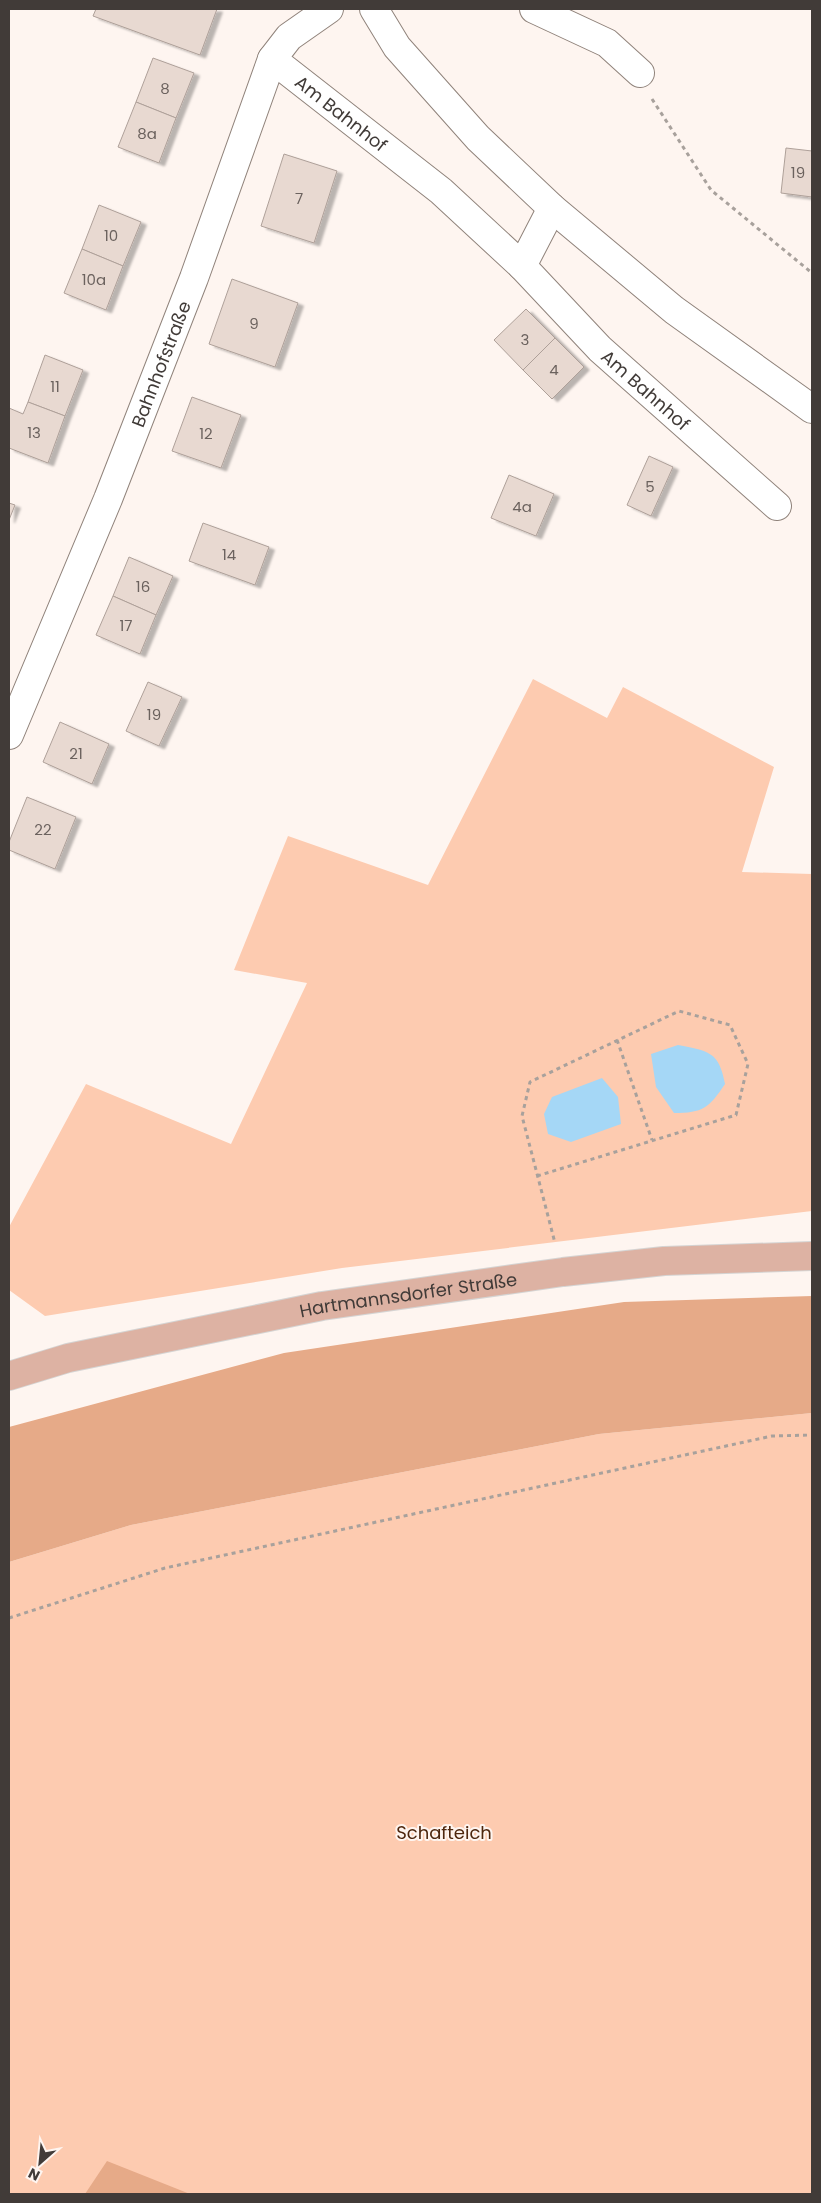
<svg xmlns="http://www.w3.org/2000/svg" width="821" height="2203" font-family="Poppins,sans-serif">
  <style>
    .green { fill: #fdcbb0 }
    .forest { fill: #e6aa88 }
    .water { fill: #a5d7f6 }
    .building { fill: #e8d9d1; stroke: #aea099; filter: url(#shadow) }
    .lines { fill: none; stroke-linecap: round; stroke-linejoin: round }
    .minor-casing { stroke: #90837b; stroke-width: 30 }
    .major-casing { stroke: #d5d4d3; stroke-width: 30 }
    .path { stroke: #a8a19c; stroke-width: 3; stroke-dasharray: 4 4; stroke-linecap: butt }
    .minor { stroke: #fff; stroke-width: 28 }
    .major { stroke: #ddb2a3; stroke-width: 28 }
    .labels { text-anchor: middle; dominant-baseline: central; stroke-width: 4; stroke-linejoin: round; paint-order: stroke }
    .number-label { font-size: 15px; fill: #6b625e }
    .street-label { font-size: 18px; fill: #413b38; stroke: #fef5f0 }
    .park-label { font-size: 18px; fill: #4e270e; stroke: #fef5f0 }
  </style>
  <defs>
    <filter id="shadow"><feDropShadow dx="5.5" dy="3" stdDeviation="1" flood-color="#0004"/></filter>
  </defs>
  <rect width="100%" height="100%" fill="#fef5f0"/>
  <g class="green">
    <polygon points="533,679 607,718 623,687 774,767 742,872 812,874 812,1211 342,1268 45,1316 9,1290 9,1227 86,1084 231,1144 307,983 234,970 288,836 428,885"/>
    <polygon points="812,1413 812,2194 9,2194 9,1562 131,1525 599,1434"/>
  </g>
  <g class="forest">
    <polygon points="812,1296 812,1413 599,1434 131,1525 9,1562 9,1427 284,1353 624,1302"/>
    <polygon points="107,2161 190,2194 85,2194"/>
  </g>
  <g class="water">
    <path d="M678,1045c30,6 41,6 47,39 -16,24 -22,29 -51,29l-18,-26 -5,-33z"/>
    <polygon points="602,1078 618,1097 621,1124 571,1142 548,1134 544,1114 552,1097"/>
  </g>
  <g class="building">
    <polygon points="96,9 217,9 200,55 93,16"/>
    <polygon points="153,58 194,73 176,118 136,102"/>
    <polygon points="136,102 176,118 159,163 118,147"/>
    <polygon points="786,148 812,151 812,197 781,193"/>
    <polygon points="284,154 337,171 314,243 261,226"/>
    <polygon points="99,205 141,222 123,266 82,249"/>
    <polygon points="82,249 123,266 106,310 64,293"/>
    <polygon points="232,279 298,303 275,367 209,344"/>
    <polygon points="526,309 555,338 523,370 494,340"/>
    <polygon points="555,338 584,367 552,399 523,370"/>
    <polygon points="45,355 83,370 65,416 28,402"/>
    <polygon points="192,397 241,415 221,468 172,451"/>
    <polygon points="28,402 65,416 48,463 9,448 9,408 23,414"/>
    <polygon points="649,456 673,467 651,516 627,505"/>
    <polygon points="509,475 554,494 536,536 491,518"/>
    <polygon points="9,503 15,505 9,520"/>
    <polygon points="203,523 269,547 255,585 189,561"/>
    <polygon points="129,557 173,576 156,615 113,596"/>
    <polygon points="113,596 156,615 140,654 96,635"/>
    <polygon points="148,682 182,697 159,746 126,731"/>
    <polygon points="60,722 109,744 92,784 43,762"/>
    <polygon points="27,797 76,817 55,869 9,850 9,842"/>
  </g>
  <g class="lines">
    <g class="minor-casing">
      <g id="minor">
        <polyline points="374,9 397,47 478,138 552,208 674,310 812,409"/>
        <polyline points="534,9 607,43 640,73"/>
        <path id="s1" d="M272,59l169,132 81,75 78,83 177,157"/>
        <polyline points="522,266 552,208"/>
        <path id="s2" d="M9,735l99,-236 86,-221 78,-219 17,-22 40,-28"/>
      </g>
    </g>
    <g class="major-casing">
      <g id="major">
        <path id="s3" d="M9,1376l59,-18 254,-52 241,-34 101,-11 148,-5"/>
      </g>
    </g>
    <g class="path">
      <polyline points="652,99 711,190 812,273"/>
      <polyline points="617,1040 652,1140"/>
      <polyline points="537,1176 736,1115 748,1064 730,1025 679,1011 530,1082 522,1116 555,1243"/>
      <polyline points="9,1618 165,1568 772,1436 812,1435"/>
    </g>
    <use href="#minor" class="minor"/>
    <use href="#major" class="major"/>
  </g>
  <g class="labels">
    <g class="number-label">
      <text x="165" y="88">8</text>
      <text x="147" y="133">8a</text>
      <text x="798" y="172">19</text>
      <text x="299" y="198">7</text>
      <text x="111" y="235">10</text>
      <text x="94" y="279">10a</text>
      <text x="254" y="323">9</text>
      <text x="525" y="339">3</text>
      <text x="554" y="369">4</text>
      <text x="55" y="386">11</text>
      <text x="34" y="432">13</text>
      <text x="206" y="433">12</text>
      <text x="650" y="486">5</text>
      <text x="522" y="506">4a</text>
      <text x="229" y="554">14</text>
      <text x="143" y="586">16</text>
      <text x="126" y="625">17</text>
      <text x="154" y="714">19</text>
      <text x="76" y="753">21</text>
      <text x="43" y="829">22</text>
    </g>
    <g class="street-label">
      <text stroke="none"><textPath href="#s1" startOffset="88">Am Bahnhof</textPath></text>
      <text stroke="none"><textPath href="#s2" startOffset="401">Bahnhofstraße</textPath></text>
      <text stroke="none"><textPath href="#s1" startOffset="500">Am Bahnhof</textPath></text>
      <text stroke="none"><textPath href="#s3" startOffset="408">Hartmannsdorfer Straße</textPath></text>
    </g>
    <g class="park-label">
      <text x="444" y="1832">Schafteich</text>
    </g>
  </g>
  <rect width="821" height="2203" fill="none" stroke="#413b38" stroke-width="20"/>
  <g transform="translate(40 2163) rotate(207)" stroke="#fef5f0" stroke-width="4" paint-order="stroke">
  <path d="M0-4L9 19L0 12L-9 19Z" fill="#413b38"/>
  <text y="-8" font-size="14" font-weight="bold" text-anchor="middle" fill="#413b38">N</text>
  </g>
</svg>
